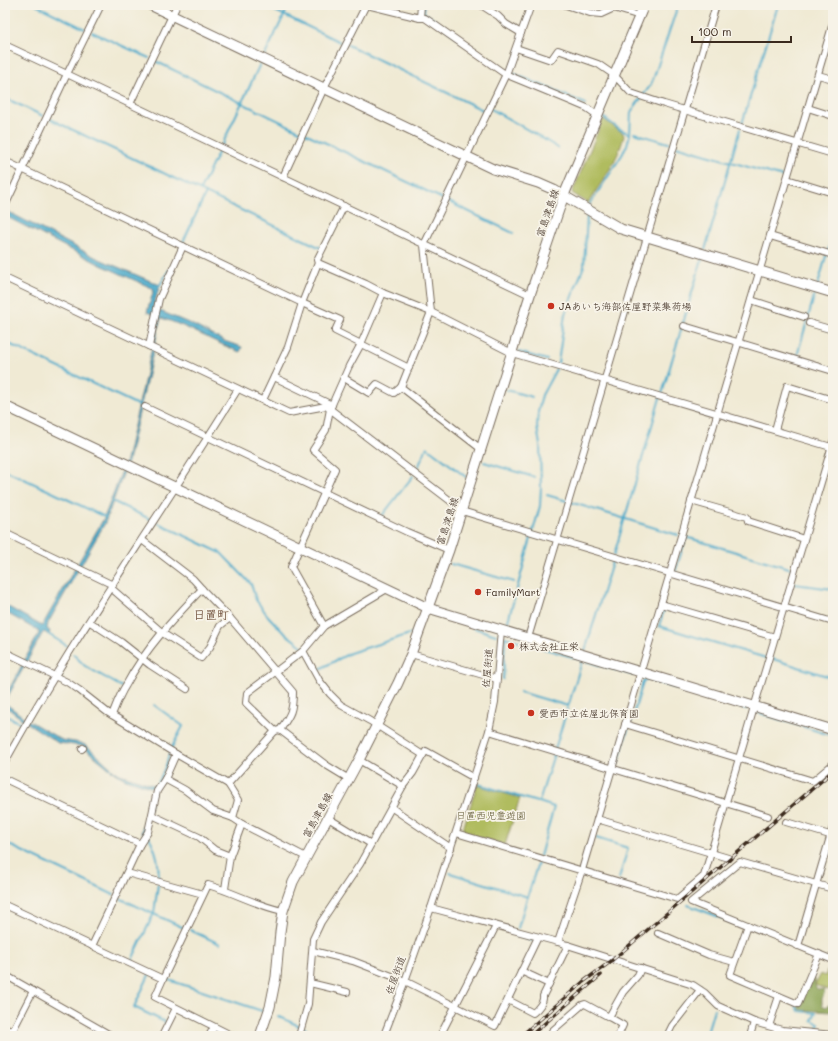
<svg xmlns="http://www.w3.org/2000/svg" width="838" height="1041" font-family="Mali,'Klee One',sans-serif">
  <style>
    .green { fill: #b0bc5e; stroke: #76733e }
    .forest { fill: #8ca455; stroke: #64673a }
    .water { fill: #4dabcb; stroke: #446a74 }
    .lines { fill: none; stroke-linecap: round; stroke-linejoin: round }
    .stream { stroke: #4dabcb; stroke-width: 2 }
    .street-casing { stroke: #7a6d5e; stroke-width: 8 }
    .secondary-casing { stroke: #7a6d5e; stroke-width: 11 }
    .street { stroke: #fff; stroke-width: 6 }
    .secondary { stroke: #fff; stroke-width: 9 }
    .rail-casing { stroke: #3b2a1e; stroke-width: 3.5 }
    .rail { stroke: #f7f3e8; stroke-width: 2; stroke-dasharray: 6; stroke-linecap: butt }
    .poi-dot { fill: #c8321e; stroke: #f7f3e8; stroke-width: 1.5 }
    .labels { text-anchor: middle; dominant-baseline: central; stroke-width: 3.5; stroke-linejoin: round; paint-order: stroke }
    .street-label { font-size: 10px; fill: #3b2a1e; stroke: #f7f3e8 }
    .poi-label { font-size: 10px; fill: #3b2a1e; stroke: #f7f3e8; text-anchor: start }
    .park-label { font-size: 10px; fill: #5e5631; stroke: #f7f3e8 }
    .quarter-label { font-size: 12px; font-weight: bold; fill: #775945; stroke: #f7f3e8 }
  </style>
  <rect width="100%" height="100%" fill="#f7f3e8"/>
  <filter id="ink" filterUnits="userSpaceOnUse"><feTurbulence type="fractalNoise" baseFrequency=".025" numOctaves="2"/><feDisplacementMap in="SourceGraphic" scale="8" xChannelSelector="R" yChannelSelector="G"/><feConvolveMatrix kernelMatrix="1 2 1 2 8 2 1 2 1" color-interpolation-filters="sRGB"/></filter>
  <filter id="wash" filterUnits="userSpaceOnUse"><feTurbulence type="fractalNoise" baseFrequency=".012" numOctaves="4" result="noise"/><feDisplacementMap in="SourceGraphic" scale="16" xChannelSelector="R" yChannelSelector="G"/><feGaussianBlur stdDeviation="0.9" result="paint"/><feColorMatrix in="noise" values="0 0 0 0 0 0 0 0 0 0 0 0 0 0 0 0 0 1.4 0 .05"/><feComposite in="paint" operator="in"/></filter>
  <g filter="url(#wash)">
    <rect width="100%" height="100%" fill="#f0ead4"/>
    <g class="green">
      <path d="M603,119l20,14 1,3c-6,25 -22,45 -36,67l-16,-10z"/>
      <polygon points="477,785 520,798 505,845 462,832"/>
      <polygon points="827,971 833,974 833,982 828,990 815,985 821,974 825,976"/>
    </g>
    <polygon class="forest" points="811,977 815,980 815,985 817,989 825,990 822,999 822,1005 826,1007 833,1002 833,1012 800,1010 798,1006"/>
    <path class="water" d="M5,210l92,48 63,27 -7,23 38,16 33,17 18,6 -2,5c-27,-10 -52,-26 -79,-34l-33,143 -23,62 -57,100 -1,6 3,2 -1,4 -5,-3 -2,2 -36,66 -1,3 21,16 36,21 19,3 6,3 30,27 39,13 -12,45 4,5 -7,-4 12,-44 -25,-8 -12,-6 -34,-28 -24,-3 -35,-23 -18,-14v-9l34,-64 -1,-2 -33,-19v-7l37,21 62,-108 22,-58 33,-143 -12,-5 7,-23 -53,-24 -96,-49z"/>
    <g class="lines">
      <g class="stream">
        <polyline points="36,5 85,29"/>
        <polyline points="263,5 344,44"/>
        <polyline points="422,11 459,38"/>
        <polyline points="424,12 424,5"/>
        <polyline points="92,32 149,58"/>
        <polyline points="348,45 485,111"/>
        <polyline points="265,55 289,5"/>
        <polyline points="153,60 302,132"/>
        <polyline points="510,72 586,104"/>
        <polyline points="5,98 43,116"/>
        <polyline points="491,109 542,138 558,148"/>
        <polyline points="603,117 619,129 630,134"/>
        <polyline points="50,119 321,248"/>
        <polyline points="742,124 778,5"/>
        <polyline points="305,133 443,199"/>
        <polyline points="634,133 672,144"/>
        <polyline points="222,145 260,64"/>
        <polyline points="676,146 783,177"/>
        <polyline points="200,190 220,149"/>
        <polyline points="447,201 513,233"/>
        <polyline points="590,204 622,155 627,145 630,134 631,112 650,86 654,77 678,5"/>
        <polyline points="183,242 206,193"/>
        <polyline points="705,250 740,129"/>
        <polyline points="828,251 833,234"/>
        <polyline points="818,285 826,256"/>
        <polyline points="158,288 169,270"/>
        <polyline points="5,342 144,408"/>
        <polyline points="519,352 547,360"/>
        <polyline points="797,356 815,293"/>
        <polyline points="558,363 565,314 584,266 587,216"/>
        <polyline points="507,390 532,397"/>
        <polyline points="662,394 702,259"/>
        <polyline points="484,462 534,477"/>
        <polyline points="5,470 105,517"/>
        <polyline points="416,472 427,447 466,477"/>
        <polyline points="547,495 567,501"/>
        <polyline points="112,501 152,520"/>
        <polyline points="570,502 678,535"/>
        <polyline points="381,517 413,476"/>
        <polyline points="156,522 221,553 251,584 256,600 268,616 282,631 303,647"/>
        <polyline points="614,555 660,398"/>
        <polyline points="451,564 514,582"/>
        <polyline points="675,573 686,537 792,569"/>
        <polyline points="794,584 833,589"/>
        <polyline points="665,607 659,626 766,658"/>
        <polyline points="474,628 496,635"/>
        <polyline points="506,628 540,506 541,487 540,445 537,427 538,412 542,395 556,369"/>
        <polyline points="48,634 69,647"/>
        <polyline points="308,650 318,670 350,653 413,633"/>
        <polyline points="585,651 613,559"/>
        <polyline points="73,654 85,666 122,687"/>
        <polyline points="773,659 833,678"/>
        <polyline points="503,679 505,637 633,675"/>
        <polyline points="520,692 568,706"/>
        <polyline points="154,705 183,726 171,749"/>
        <polyline points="756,712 833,736"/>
        <polyline points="5,715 22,724"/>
        <polyline points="631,722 643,682 646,679 747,709"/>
        <polyline points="555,749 582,661"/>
        <polyline points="617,767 628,729"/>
        <polyline points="478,784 537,802"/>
        <polyline points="155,787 157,785 166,765 169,754"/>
        <path d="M148,835c8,14 12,30 10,45"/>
        <polyline points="596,838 628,848 619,879"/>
        <polyline points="5,843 114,895"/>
        <polyline points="540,856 554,807 539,802 554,754"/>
        <polyline points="450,873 528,897"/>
        <polyline points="117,897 184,928"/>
        <polyline points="688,905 745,927"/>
        <polyline points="518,928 539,859"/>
        <polyline points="190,930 220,944"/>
        <polyline points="517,936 533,941"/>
        <polyline points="131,962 154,913 158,884"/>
        <polyline points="149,975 134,1007 165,1022 165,1024"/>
        <polyline points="166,979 265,1012"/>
        <polyline points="796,1006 799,1011 816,1013 812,1020 819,1024 816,1029"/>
        <polyline points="278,1016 299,1026"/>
        <polyline points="304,1028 323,1036"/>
        <polyline points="706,1036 714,1009"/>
      </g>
    </g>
  </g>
  <g filter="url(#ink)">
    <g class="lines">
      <g class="street-casing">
        <g id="street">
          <polyline points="367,5 420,18 421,5"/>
          <polyline points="481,5 498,16 506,24 521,33"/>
          <polyline points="566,5 590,13 601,14 614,8 640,16"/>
          <polyline points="420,18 425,18 505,74 568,100 587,108 597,115"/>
          <polyline points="5,45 67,74 101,5"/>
          <polyline points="516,48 551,60 558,50 598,64 614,75 631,93 664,104 833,154"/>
          <polyline points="818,75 833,79"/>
          <polyline points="130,104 177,5"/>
          <polyline points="808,108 833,116"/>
          <polyline points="5,161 302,303 340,320 335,331 409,368"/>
          <polyline points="283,177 324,88 366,5"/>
          <polyline points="787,179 833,193"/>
          <polyline points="5,206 67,74 530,295"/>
          <polyline points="770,236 833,255"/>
          <polyline points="318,263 317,260 344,206"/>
          <polyline points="5,278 289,413 326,406 465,512 833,622"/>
          <polyline points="751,300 804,317"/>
          <polyline points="809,323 833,330"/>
          <polyline points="684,326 833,371"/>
          <polyline points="149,346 159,299 183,246"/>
          <polyline points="274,377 332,405"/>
          <polyline points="344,378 369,393 377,384 394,393 401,387"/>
          <polyline points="263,400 288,347 302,303 318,263 366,284 383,293 431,312 512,353 831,447"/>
          <polyline points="145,407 407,532 449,550"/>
          <polyline points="775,430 787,386 833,400"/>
          <polyline points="481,449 401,387 431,312 424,245 507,72 531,5"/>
          <polyline points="691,501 747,517 748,521 804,539"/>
          <polyline points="5,533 113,585"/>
          <path d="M142,540l51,39 9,10 28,29 63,74c0,20 -3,23 -13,38l46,35 23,14"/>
          <polyline points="111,588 164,634 201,658 210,647 220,626 230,618"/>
          <polyline points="661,604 775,637"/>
          <polyline points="90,622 121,642 150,665 187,689"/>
          <polyline points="324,626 291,567 335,469 313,450 326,430 330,409 349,366 361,344 383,293"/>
          <polyline points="528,638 716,5"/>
          <polyline points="5,652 67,682 79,690 107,712 176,754 228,784 238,800 233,818 242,824 306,857"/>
          <polyline points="411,654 497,679"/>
          <path d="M112,715c4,-10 8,-21 14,-30 19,-36 48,-67 76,-96"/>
          <polyline points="625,724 813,781 833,764"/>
          <polyline points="280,730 275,731 246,703 247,693 303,651 324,626 387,589"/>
          <polyline points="489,731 768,816"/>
          <polyline points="82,749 83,748"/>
          <polyline points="423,755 426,751 474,778"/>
          <polyline points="359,760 403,786"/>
          <path d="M5,762c70,-128 156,-248 233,-373"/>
          <polyline points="5,779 140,844"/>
          <polyline points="165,779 185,790 213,811 233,818"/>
          <polyline points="228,784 275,731"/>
          <polyline points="392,808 451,848"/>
          <polyline points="152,815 199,837 215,850 230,856"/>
          <polyline points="328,818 371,844"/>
          <polyline points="597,819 728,858"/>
          <polyline points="786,822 833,836"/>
          <polyline points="456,833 677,899 704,876 833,442"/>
          <polyline points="127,873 203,894"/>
          <polyline points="225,889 230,856 242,824"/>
          <polyline points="833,889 740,862 691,902 833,960"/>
          <polyline points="5,905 163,979 155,997 233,1036"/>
          <polyline points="431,908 558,942 693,985 705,993 718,1006 754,1022 782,1030 833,1035"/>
          <polyline points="748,925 730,975 798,1004 819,954"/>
          <polyline points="658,933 709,955 734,962"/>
          <polyline points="558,942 582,870 833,23"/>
          <polyline points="92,946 140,844 148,832 157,791 165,779 176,754"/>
          <polyline points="798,946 833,827"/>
          <polyline points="313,951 353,961 405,981 495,1026 538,937"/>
          <polyline points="521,971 549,984"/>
          <polyline points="5,975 112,1036"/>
          <path d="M163,979l45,-94c26,7 49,21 75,26"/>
          <polyline points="310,983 347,992"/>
          <path d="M508,1000l25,13c5,-4 11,-11 10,-17l25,-51"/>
          <polyline points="769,1026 779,996"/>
          <polyline points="5,1028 19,1036"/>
          <polyline points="10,1036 33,991"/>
          <polyline points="162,1036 176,1008"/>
          <polyline points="209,1036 214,1027"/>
          <polyline points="299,1036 308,1004 313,939 321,922 360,864 403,786 413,773 423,755 370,721 341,705 330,694 319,680 303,651"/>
          <polyline points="382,1036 384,1035 405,981 431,908 489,731 495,702 501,630"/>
          <polyline points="440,1036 496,926"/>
          <polyline points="554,1036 552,1035 552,1031 582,1005 585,1004 609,1017"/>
          <polyline points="618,1036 623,1025 609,1017 623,992 638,975 641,968"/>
          <polyline points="667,1036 672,1026 700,990"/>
          <polyline points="750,1036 754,1022"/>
        </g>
      </g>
      <g class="secondary-casing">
        <g id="secondary">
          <polyline points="150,5 493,169 538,183 554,190 621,229 833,293"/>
          <polyline points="5,406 428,608 833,730"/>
          <polyline points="260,1036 270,1007 276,977 280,932 283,911 293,882 359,760 398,683 411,654 449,550 530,295 564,195 644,5"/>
        </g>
      </g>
      <use href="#street" class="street"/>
      <use href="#secondary" class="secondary"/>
      <g class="rail-casing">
        <g id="rail">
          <polyline points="521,1036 583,982 610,962 833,771"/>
          <polyline points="530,1036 601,975"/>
        </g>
      </g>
      <use href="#rail" class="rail"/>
    </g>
  </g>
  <g class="poi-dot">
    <circle cx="551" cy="306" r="4"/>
    <circle cx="478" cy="592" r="4"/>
    <circle cx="511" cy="646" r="4"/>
    <circle cx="531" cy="713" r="4"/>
  </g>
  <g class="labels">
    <g class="street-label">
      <text transform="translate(547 213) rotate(-71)">富島津島線</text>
      <text transform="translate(447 521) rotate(-72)">富島津島線</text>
      <text transform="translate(487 668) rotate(-85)">佐屋街道</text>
      <text transform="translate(317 815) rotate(-61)">富島津島線</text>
      <text transform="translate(395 975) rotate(-70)">佐屋街道</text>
    </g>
    <g class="poi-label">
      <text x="559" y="306">JAあいち海部佐屋野菜集荷場</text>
      <text x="486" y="592">FamilyMart</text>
      <text x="519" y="646">株式会社正栄</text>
      <text x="539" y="713">愛西市立佐屋北保育園</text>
    </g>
    <g class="park-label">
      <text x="491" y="815">日置西児童遊園</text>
    </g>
    <g class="quarter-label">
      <text x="211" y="614">日置町</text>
    </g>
  </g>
  <rect width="838" height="1041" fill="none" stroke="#f7f3e8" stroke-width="20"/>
  <path d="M692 36v6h99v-6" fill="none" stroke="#3b2a1e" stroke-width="2"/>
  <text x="698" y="36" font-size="12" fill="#3b2a1e" stroke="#f7f3e8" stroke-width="3" paint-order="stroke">100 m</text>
</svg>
